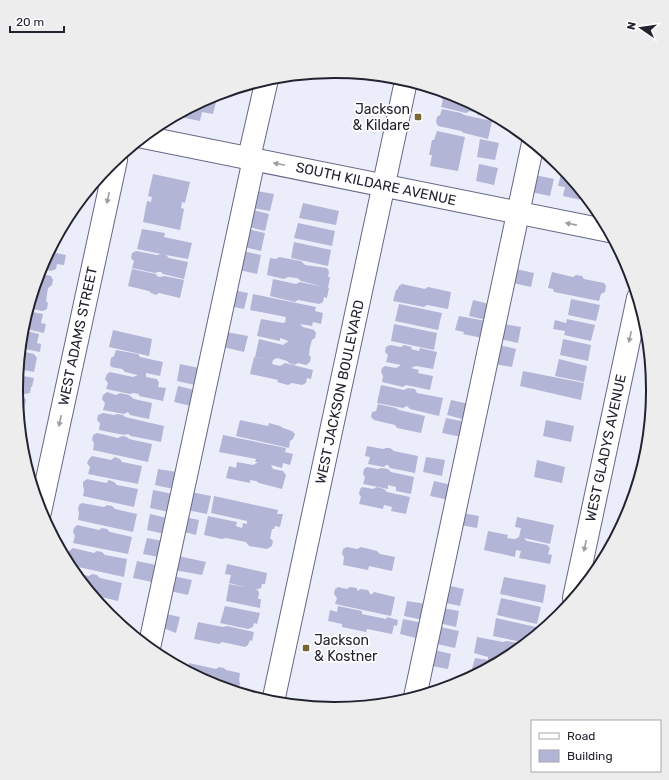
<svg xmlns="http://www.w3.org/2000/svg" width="669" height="780" font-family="Rubik,sans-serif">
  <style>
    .building { fill: #b3b5d6 }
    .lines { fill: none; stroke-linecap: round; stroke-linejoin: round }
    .minor-casing { stroke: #666786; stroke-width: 24 }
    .minor { stroke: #fff; stroke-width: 22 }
    .oneway { fill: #9c9ca2 }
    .poi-dot { fill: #796635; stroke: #fff; stroke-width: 1.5 }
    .labels { text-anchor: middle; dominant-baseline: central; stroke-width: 3.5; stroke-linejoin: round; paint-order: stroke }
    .poi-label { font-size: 14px; fill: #232330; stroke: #fff; text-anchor: end }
    .street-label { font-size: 14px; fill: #232330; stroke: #fff }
    .rim { fill: none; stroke: #232330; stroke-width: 2 }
  </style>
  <rect width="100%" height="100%" fill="#ecedfb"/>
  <g class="building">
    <polygon points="442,92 443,92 457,96 498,118 498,119 477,115 477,113 470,111 466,113 441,107 443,100 441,98"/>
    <polygon points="218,94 213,114 202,112 200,121 175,116 213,96"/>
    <polygon points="442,109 461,113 464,115 492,121 488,139 464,133 461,131 438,126 436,122 437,117 440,115"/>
    <polygon points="437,131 465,137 458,171 430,166 432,155 429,155 432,140 434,140"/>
    <polygon points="480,139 499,143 495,160 477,157"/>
    <polygon points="479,164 498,168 494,185 476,181"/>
    <polygon points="153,174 190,182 185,203 182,202 181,208 184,209 180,230 143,222 147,201 151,202 152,197 148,196"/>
    <polygon points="561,174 568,175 590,202 563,196 565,187 558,186"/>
    <polygon points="535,175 554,179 550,196 531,192"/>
    <polygon points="257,191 274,194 270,211 253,208"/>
    <polygon points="303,203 339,211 336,225 299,218"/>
    <polygon points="253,210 269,214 265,231 249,227"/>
    <polygon points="66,220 66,223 68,224 66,234 59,233"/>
    <polygon points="298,223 335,231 332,246 294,238"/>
    <polygon points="142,229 165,233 164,237 192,243 188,259 166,255 169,258 188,262 184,279 163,274 161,272 158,272 155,273 132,268 134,261 131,258 132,253 136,251 157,255 161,254 137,249"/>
    <polygon points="248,229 265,233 261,251 244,247"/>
    <polygon points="58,235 60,235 56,253 66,255 64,265 57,264 56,269 51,271 40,268"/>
    <polygon points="294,242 331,250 328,266 291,258"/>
    <polygon points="243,251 261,255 257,274 239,270"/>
    <polygon points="279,257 301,261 305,265 327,268 329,272 328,277 330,277 328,288 329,288 327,298 324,297 323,302 319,304 298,300 295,302 270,296 273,279 296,284 300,282 324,287 301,281 297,278 288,277 284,279 267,275 270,258 276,259"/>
    <polygon points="132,269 156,274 157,276 160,277 164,276 184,280 180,298 159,293 156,295 151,293 149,291 128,286"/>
    <polygon points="516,269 534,273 531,287 513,283"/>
    <polygon points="552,272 573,277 576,275 582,276 584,279 604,283 606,286 605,292 601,294 599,301 554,292 553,289 548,288"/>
    <polygon points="39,273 51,276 53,280 52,285 48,288 46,301 48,303 47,309 43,311 32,309 27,310"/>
    <polygon points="402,284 425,289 428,287 451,292 448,309 427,305 424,307 393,301 396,290 397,290 399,286"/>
    <polygon points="233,290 248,293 244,309 229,306"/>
    <polygon points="253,294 316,307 315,311 323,313 321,324 313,322 312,326 300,324 303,327 314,330 316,333 315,338 312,340 310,347 309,355 311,357 310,362 306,365 298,363 294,365 289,363 287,361 277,358 273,360 272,364 280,366 285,363 313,370 311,379 307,378 306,383 302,385 292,383 288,385 277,382 278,380 250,374 254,357 270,360 255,357 259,339 283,345 287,342 289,342 286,340 280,338 280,341 257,336 261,319 283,323 287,321 285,321 286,317 250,310"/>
    <polygon points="571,299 600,305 596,321 568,315"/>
    <polygon points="473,300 489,304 486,320 469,316"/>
    <polygon points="399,304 442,313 438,330 395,321"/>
    <polygon points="27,311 43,314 41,323 46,324 44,333 22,328"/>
    <polygon points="459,316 486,321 482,338 463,334 464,332 455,330"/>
    <polygon points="567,319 595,325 591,341 564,335 565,331 553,329 555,320 566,323"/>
    <polygon points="394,324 437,333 434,350 391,341"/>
    <polygon points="504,324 521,327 518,343 500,339"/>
    <polygon points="22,330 39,334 37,343 41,344 40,352 20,348"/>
    <polygon points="113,330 152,339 149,356 109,347"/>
    <polygon points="226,332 248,336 244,352 223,347"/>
    <polygon points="563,339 591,345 588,361 560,355"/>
    <polygon points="390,345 401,347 404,345 412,347 411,349 419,351 420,348 437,352 433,369 416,366 411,368 419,370 418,373 433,376 430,390 406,385 403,387 382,382 383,376 381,372 382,368 385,366 396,368 401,365 386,362 388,355 385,352 386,347"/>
    <polygon points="499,345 516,349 512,367 495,364"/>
    <polygon points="116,350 138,354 140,357 163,362 160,376 146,373 146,377 157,379 159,383 158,387 166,388 163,401 139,396 139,394 133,393 130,394 106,389 108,383 105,379 107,374 110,372 133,377 138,375 125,372 122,369 111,367 110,364 111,358 114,356"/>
    <polygon points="20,351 34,354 37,358 34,372 18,369"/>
    <polygon points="559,359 587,366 584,382 555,376"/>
    <polygon points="180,364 199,368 195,385 177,381"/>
    <polygon points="523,371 584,383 581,400 520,386"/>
    <polygon points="18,375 34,378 32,387 31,387 30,393 25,394 16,393"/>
    <polygon points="381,385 404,390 408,388 415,389 417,393 443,398 439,416 410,409 407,406 403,408 377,403"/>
    <polygon points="178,386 195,390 191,406 174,402"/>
    <polygon points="107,392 116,395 120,393 129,395 134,399 152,403 149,419 130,415 128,412 124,414 103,410 105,403 102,399 103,395"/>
    <polygon points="17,395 24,397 26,400 23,415 18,414"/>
    <polygon points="451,400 469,404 466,420 447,415"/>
    <polygon points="378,404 396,408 399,410 425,416 421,433 397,428 395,425 374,420 371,417 372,412 376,411"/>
    <polygon points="103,413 114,415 117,414 123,415 125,417 164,426 161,442 131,436 128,434 124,435 99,430 100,423 97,420 98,415"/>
    <polygon points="19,417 21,418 23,421 22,427 24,427 22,436 21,436"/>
    <polygon points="446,418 466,422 462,437 442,433"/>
    <polygon points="240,420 268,426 269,423 280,426 283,428 292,431 295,434 293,439 290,441 289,448 236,436"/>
    <polygon points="546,420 574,426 571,442 543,436"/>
    <polygon points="97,433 118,438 122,436 127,437 129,439 152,444 148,462 93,450 94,443 92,440 93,435"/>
    <polygon points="223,435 286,448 285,452 293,454 290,465 283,463 282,468 271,465 273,469 283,471 286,475 282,489 259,483 256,481 250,480 250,483 226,478 229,466 236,468 237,462 253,465 258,462 255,462 256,459 219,452"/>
    <polygon points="367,446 383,449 386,448 390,448 394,451 418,456 415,473 390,468 388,465 386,465 384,467 368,464 370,457 365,456"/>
    <polygon points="92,456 111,460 115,457 120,459 122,462 142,466 138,484 88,474 90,467 87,463 89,459"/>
    <polygon points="426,457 445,460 442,476 423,472"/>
    <polygon points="537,460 565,467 562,483 534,477"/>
    <polygon points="367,467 378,469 381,468 388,469 391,472 414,477 411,494 396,491 396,487 388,485 388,489 363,484 365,477 363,474 364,469"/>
    <polygon points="158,469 177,472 173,489 155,485"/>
    <polygon points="87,479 106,483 109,480 114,482 117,485 138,489 134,507 83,496 84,490 83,486 83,482"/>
    <polygon points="634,480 638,481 633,496 631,496"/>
    <polygon points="434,481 452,485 449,500 430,496"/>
    <polygon points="362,487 373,489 377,487 384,489 387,492 410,497 406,514 391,511 392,507 384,505 383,509 359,504 361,497 359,494 360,489"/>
    <polygon points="153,490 173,494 169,512 150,508"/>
    <polygon points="191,492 211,496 207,514 187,510"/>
    <polygon points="214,496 278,510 277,514 283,514 280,527 275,526 274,529 272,529 270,538 273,541 272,546 267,549 249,546 246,542 226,538 222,539 204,535 208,516 237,522 236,526 242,528 243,523 247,524 247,521 211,513"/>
    <polygon points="82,503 104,507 107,505 112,506 115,509 137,514 133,532 78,520 79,513 78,509 79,505"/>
    <polygon points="463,513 479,516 477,528 460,525"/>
    <polygon points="150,514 167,518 164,534 147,530"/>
    <polygon points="184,517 199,520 196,535 181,531"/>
    <polygon points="517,517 554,525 550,544 524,538 527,541 547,545 550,548 548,554 552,555 550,564 519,558 521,551 516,550 515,557 484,550 488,531 508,535 507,538 515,539 519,537 521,528 515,527"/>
    <polygon points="77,525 99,530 102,528 107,529 110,532 132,537 128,554 73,543 75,536 73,532 74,528"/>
    <polygon points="147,538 163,541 159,557 143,554"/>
    <polygon points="347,547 357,549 361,547 377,551 380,554 395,557 392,571 369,566 368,570 343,565 344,557 342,554 343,549"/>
    <polygon points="73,548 94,553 97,551 102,552 105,555 127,559 124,577 69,565 70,558 68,556 69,551"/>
    <polygon points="178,556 206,562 202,575 174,570"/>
    <polygon points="137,561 156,565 152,582 133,578"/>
    <polygon points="227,564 267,573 265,584 262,584 261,588 255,590 258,590 259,593 258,599 261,599 260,608 226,601 229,584 244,587 229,583 231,575 225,574"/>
    <polygon points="75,573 89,576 92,574 97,575 100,578 122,583 118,601 93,595"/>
    <polygon points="173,576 192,580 188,595 170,591"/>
    <polygon points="504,577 546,585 543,603 500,594"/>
    <polygon points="446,585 464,589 460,606 442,602"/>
    <polygon points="338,587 347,589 350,587 357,588 357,591 361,589 368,590 371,595 374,592 395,597 391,616 335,604 337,598 334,594 335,589"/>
    <polygon points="501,598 541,607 537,624 497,615"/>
    <polygon points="407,601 426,604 423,620 404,616"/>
    <polygon points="225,606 260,613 257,624 254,623 253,627 248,629 220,623"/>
    <polygon points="338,606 362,611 362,614 386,619 387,617 398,620 397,626 394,625 392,634 367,629 366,632 342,627 342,624 328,621 330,610 337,612"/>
    <polygon points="442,608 459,611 456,627 439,623"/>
    <polygon points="166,614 180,617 176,633 163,628"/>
    <polygon points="496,618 536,627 535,636 526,643 493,636"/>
    <polygon points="403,619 423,623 420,639 400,634"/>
    <polygon points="198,622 223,627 227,626 254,632 252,641 250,640 248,645 245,647 222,642 219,644 194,639"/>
    <polygon points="440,627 459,631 455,648 437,644"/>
    <polygon points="127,630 143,634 142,642"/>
    <polygon points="477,637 503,642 507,641 524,644 511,655 505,658 500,657 496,659 502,660 477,673 471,672 475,658 488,660 488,657 474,653"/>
    <polygon points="435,650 451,654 448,669 432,666"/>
    <polygon points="189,663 216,669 219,667 224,668 226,670 240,673 239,680 240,683 239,688 236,690 212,684 187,671"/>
  </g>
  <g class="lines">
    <g class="minor-casing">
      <g id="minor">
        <polyline points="143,137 609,231"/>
        <polyline points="249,158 267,79"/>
        <polyline points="40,512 116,160"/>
        <polyline points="574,598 638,298"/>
        <polyline points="149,648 254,159"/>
        <polyline points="415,697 533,143"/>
        <polyline points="273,702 406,81"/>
      </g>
    </g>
    <use href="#minor" class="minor"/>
  </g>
  <defs><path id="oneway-solid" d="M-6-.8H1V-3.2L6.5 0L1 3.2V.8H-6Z"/></defs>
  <g class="oneway">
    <use href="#oneway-solid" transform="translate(279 164) rotate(-168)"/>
    <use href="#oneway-solid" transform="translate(108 198) rotate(102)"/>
    <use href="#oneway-solid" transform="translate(571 224) rotate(-169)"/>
    <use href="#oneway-solid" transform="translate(630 337) rotate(102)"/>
    <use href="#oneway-solid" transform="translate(60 421) rotate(102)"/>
    <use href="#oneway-solid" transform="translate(585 546) rotate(102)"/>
  </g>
  <g class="poi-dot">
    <rect x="414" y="113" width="8" height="8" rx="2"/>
    <rect x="302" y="644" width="8" height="8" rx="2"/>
  </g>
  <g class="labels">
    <g class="poi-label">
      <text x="410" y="109">Jackson<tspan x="410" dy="16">&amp; Kildare</tspan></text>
      <text x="314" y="640" text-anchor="start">Jackson<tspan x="314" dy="16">&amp; Kostner</tspan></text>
    </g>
    <g class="street-label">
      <text transform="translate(376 184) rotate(12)">SOUTH KILDARE AVENUE</text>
      <text transform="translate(78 336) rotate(-78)">WEST ADAMS STREET</text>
      <text transform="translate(340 392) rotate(-78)">WEST JACKSON BOULEVARD</text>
      <text transform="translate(606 448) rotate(-78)">WEST GLADYS AVENUE</text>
    </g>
  </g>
  <path d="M0 0H669V780H0ZM334 78H335A311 311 0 0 1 646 389V391A311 311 0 0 1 335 702H334A311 311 0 0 1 23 391V389A311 311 0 0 1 334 78Z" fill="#ededee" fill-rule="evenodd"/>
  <path class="rim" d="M334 78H335A311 311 0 0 1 646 389V391A311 311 0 0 1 335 702H334A311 311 0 0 1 23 391V389A311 311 0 0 1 334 78Z"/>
  <rect x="531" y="720" width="130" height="52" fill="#ffffff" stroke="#a7a7ac"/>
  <rect x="539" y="733" width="20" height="6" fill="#ffffff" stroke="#a7a7ac"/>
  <text x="567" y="740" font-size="12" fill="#232330">Road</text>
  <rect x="539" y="750" width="20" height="12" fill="#b3b5d6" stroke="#a7a7ac"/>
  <text x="567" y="760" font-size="12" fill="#232330">Building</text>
  <g transform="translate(641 28) rotate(283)" stroke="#ffffff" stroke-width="3" paint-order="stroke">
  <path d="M0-3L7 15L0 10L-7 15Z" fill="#232330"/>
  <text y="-6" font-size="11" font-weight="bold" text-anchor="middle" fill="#232330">N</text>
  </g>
  <path d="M10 26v6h54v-6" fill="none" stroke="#232330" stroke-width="2"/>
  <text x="16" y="26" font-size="12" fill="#232330" stroke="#ffffff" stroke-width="3" paint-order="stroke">20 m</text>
</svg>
